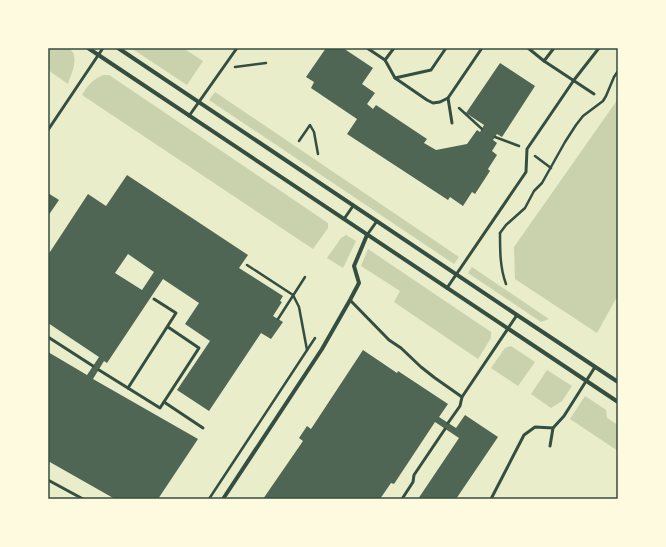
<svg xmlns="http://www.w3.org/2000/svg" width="666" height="547" font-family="Overpass,sans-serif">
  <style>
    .green { fill: #cad2ad }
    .building { fill: #4f6655; fill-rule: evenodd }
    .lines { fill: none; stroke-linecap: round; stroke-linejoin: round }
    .path { stroke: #344e41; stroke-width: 2.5 }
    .service { stroke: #344e41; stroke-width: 3 }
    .minor { stroke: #344e41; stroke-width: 4 }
    .neatline { fill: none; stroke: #344e41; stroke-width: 1.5 }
  </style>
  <rect width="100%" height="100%" fill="#e9edc9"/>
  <g class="green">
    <path d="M48,48c6,0 14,-2 20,0 13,6 3,27 0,36l-20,-14z"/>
    <polygon points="131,48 183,48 203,61 187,85"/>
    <path d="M103,75h6l219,148v5l-15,21 -231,-154c6,-10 10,-15 21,-20z"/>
    <polygon points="215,92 459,257 454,264 209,100"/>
    <polygon points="618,99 618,295 597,333 515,279 514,247"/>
    <polygon points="346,235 356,241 343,268 327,258 341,238"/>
    <polygon points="368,249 491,332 491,338 478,359 394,302 400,291 361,266"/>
    <polygon points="472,267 549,319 541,322 468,273"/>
    <polygon points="511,346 535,362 518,386 491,368 505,348"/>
    <polygon points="547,370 572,386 562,401 551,408 531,394"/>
    <polygon points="585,396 606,410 607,418 618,425 618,451 570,419"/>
  </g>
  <g class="building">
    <polygon points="326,48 343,48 373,68 362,84 375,93 367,104 373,109 376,105 427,139 424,143 436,150 467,144 477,130 480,132 484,125 466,113 500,63 535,86 502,137 497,134 493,140 497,143 492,151 497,155 488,169 490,171 475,194 472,192 463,206 450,197 448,200 347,134 357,119 311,88 314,82 306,77"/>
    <path d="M127,175l121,80 -9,13 44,28 -3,5 2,1 -9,14 10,6 -12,17 -10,-6 -52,78 -32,-21 33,-49 -25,-17 14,-21 -36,-24 -56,84 -3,-2 -11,18 105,60 -40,60h-43l-67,-38v-109l39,23 12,-18 -51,-34v-68l40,-61 18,12zM128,254l26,18 -12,18 -27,-17z"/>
    <polygon points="48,193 59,200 48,216"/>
    <polygon points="363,350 397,373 398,371 448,404 439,417 456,428 465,415 498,437 456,499 418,499 459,438 435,422 394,484 391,483 380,499 263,499 303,441 299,438 307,426 311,429"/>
  </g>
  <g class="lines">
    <g class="path">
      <polyline points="235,67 266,63"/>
      <polyline points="459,108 482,129"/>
      <polyline points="495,137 519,146"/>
      <polyline points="299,141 310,125 314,132 318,154"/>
      <polyline points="535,156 551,168"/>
      <polyline points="500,233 506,225 525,208 534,191 542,183 565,142 576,125 583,116 603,101 606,96 614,77 618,71"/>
      <path d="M500,233c0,18 0,35 6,51"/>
      <polyline points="247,265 293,295 299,307 307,350"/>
      <polyline points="278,319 305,277"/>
      <polyline points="209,499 315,338"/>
    </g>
    <g class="service">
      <polyline points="367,48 385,60 395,78 427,100 433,103 440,102 448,98"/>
      <polyline points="528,48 544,61 554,48"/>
      <polyline points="385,60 394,48"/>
      <polyline points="544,61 594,94"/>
      <polyline points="395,78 431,70 446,48"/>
      <polyline points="189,116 237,48"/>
      <polyline points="452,123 448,98 482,48"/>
      <polyline points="48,130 103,48"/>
      <polyline points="344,219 353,206"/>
      <polyline points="367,235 377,221"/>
      <polyline points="447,288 526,172 527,149 574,80 599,48"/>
      <polyline points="350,300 389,340 401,348 421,367 435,378 462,397"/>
      <polyline points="48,337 93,366"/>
      <polyline points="99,370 160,408 199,348 168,327"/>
      <polyline points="128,388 176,313 154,299"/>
      <polyline points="164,402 203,428"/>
      <polyline points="448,423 460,406 462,397 517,315"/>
      <polyline points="550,446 553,428 564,416 595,367"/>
      <polyline points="48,480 83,499"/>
      <polyline points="402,499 413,482 414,475 445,429"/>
      <polyline points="491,499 524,435 535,427 553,428"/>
    </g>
    <g class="minor">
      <polyline points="88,48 618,402"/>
      <polyline points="118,48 517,315 618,382"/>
      <polyline points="223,499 322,349 350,300 359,283 354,266 367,235"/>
    </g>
  </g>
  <rect width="666" height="547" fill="none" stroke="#fefae0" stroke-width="98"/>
  <rect x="49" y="49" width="568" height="449" class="neatline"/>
</svg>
